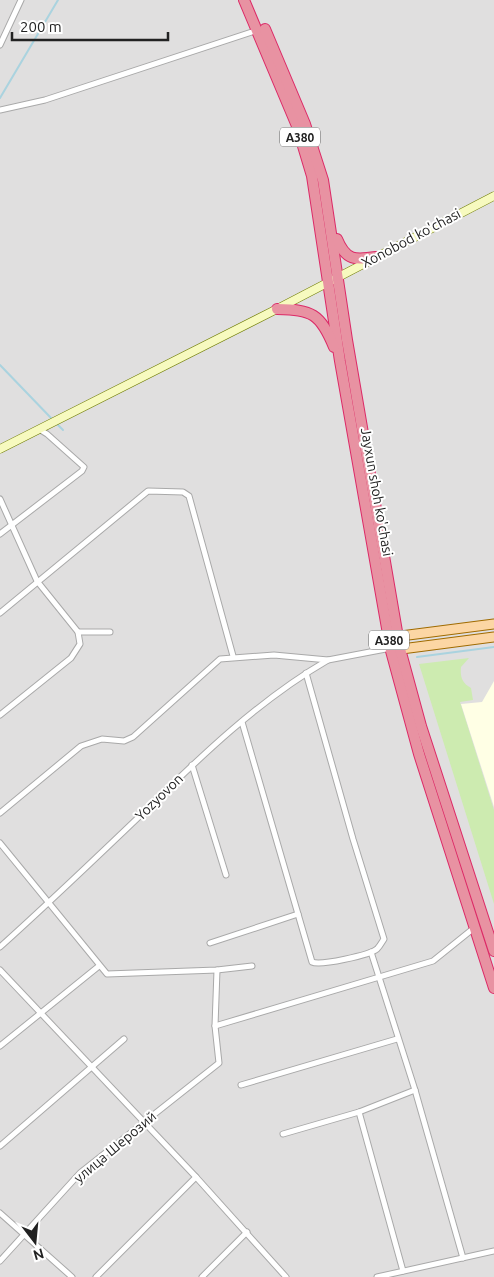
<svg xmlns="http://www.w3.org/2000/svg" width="494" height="1277" font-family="Ubuntu,sans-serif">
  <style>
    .residential { fill: #e0dfdf }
    .education { fill: #ffffe5 }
    .grass { fill: #cdebb0 }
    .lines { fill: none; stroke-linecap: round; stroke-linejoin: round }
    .stream { stroke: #aad3df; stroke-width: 2 }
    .street-casing { stroke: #a9a9a9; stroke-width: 7 }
    .secondary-casing { stroke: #707d05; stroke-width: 9 }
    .primary-casing { stroke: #a06b00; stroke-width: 11 }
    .highway-casing { stroke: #dc2a67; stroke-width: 12 }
    .street { stroke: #fff; stroke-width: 5 }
    .secondary { stroke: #f7fabf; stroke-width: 8 }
    .primary { stroke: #fcd6a4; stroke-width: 9 }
    .highway { stroke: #e892a2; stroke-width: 10 }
    .labels { text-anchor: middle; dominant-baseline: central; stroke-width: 4; stroke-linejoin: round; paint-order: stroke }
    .shield { fill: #fff; stroke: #646464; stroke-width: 1 }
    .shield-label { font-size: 12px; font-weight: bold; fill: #222 }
    .street-label { font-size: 14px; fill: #222; stroke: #fff }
  </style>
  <rect width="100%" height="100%" fill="#f2efe9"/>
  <rect class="residential" x="0" y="0" width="494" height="1277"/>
  <polygon class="education" points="494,681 494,807 461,704 482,702"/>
  <path class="grass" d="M469,658l-8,9c-1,10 1,16 10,21l2,12 -13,2 34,108v94l-75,-240z"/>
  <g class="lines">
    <g class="stream">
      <polyline points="0,98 58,0"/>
      <polyline points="0,365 52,419"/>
      <polyline points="57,424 63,430"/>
      <polyline points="417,657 494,647"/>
    </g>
    <g class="street-casing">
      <g id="street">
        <polyline points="0,45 21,0"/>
        <polyline points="0,110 45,100 258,30"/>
        <polyline points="0,499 37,581 78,632 80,644 71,658 0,715"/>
        <polyline points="0,534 82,471 84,467 47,434 39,429"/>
        <polyline points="0,613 148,491 183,492 189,496 233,656"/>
        <polyline points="78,632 110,632"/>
        <path d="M242,722l70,240c8,4 58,-7 65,-13 3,-3 5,-7 7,-10l-31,-100 -47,-166"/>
        <polyline points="192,765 226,875"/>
        <polyline points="0,813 81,746 102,739 124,741 133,737 220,659 274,655 328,660 391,648"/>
        <polyline points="0,843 107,974 217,970 252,966"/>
        <polyline points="210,943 298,914"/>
        <path d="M0,947c49,-44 96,-89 144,-135 56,-55 115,-112 184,-152"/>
        <polyline points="371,952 415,1090 463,1258"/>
        <polyline points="0,970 196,1177 286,1277"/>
        <polyline points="215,1026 433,961 474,928"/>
        <polyline points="0,1046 99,966"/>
        <polyline points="241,1085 397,1039"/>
        <polyline points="359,1112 403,1271"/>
        <polyline points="283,1134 359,1112 415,1090"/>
        <polyline points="0,1146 124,1039"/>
        <polyline points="0,1213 72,1277"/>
        <polyline points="0,1261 80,1173 219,1063 215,1026 217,970"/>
        <polyline points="96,1277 196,1177"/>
        <polyline points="202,1277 247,1232"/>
        <polyline points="377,1277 494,1251"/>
      </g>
    </g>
    <g class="secondary-casing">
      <polyline id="secondary" points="0,449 277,309 494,196"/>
    </g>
    <g class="primary-casing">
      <g id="primary">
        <polyline points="393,637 494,624"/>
        <polyline points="394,650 494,637"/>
      </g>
    </g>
    <g class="highway-casing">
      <g id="highway">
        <polyline points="244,0 297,126 312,176 340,361 391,651 419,754 494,988"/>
        <polyline points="265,29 305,124 323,180 347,340 400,649 421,726 494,951"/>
        <path d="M337,239c9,22 18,21 39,18"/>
        <path d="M277,309c35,1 43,4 57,38"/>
      </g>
    </g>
    <use href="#street" class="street"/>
    <use href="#secondary" class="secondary"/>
    <use href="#primary" class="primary"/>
    <use href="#highway" class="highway"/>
  </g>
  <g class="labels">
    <g class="shield">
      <rect x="280" y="127.5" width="40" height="19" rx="4"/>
      <rect x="369" y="630.5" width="40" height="19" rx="4"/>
    </g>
    <g class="shield-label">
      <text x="300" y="137">A380</text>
      <text x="389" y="640">A380</text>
    </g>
    <g class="street-label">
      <text transform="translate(411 238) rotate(-28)">Xonobod ko'chasi</text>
      <text transform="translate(377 492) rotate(80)">Jayxun shoh ko'chasi</text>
      <text transform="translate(159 797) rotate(-44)">Yozyovon</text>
      <text transform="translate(115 1147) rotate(-40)">улица Шерозий</text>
    </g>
  </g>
  <g transform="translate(35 1242) rotate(164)" stroke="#ffffff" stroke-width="4" paint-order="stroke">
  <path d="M0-4L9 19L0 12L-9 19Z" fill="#222222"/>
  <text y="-8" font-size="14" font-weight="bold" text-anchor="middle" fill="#222222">N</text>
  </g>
  <path d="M12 32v8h156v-8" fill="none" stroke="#222222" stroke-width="2.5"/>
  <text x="20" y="32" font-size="15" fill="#222222" stroke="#ffffff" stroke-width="4" paint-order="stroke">200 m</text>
</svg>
